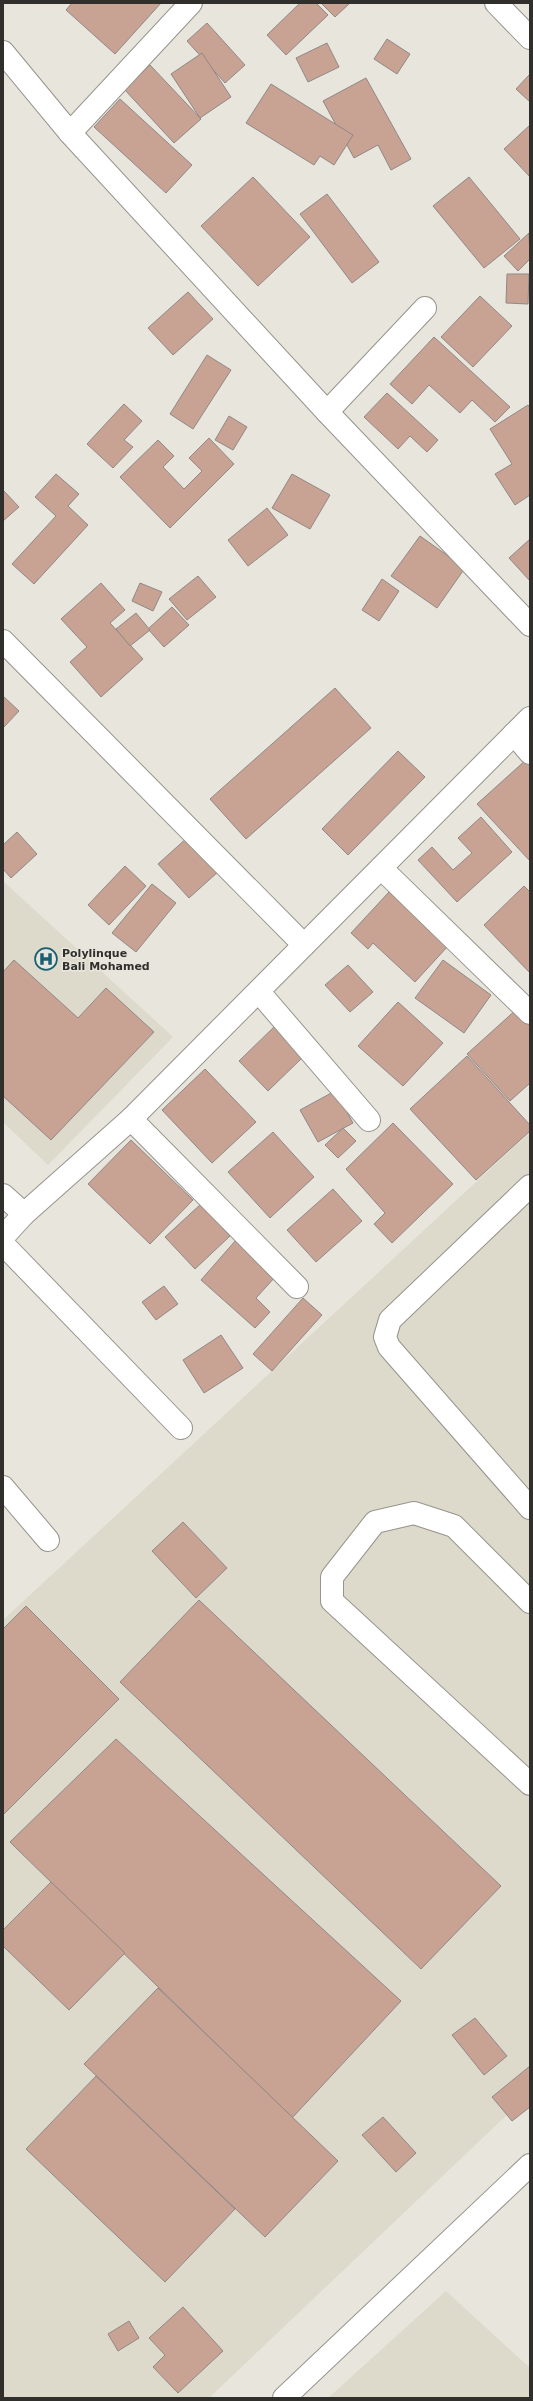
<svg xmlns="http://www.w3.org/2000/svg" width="533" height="2401" font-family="'DejaVu Sans',sans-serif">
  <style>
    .built { fill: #dedacb }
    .building { fill: #c8a293; stroke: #918885 }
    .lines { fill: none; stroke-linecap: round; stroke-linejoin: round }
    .minor-casing { stroke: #96948c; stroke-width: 24 }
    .minor { stroke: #fff; stroke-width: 22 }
    .labels { text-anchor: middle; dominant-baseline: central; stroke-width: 3; stroke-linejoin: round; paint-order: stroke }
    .poi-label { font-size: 11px; font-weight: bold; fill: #302f2c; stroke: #e7e5dc; text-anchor: start }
  </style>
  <rect width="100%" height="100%" fill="#e7e5dc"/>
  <g class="built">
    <polygon points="3,881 173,1037 48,1165 3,1122"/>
    <polygon points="530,1132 530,2093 209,2398 3,2398 3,1620"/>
    <polygon points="446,2291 530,2368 530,2398 328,2398"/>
  </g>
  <g class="building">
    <polygon points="72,3 161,3 115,54 66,10"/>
    <polygon points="300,3 316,3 328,15 286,55 267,35"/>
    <polygon points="321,3 350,3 335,17"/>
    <polygon points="207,23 245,65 225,83 187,41"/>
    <polygon points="387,39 410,54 397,74 374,59"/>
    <polygon points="327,43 339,67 308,82 296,58"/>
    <polygon points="202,53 231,97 200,118 171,74"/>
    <polygon points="150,65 201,119 174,143 124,89"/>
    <polygon points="530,74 530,102 516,89"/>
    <polygon points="366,78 411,159 391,170 378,145 354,158 323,101"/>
    <polygon points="271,84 353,135 334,165 320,156 314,165 246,123"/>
    <polygon points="120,99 192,165 166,193 94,127"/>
    <polygon points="530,125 530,177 504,149"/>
    <polygon points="253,177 310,237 258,286 201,226"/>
    <polygon points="469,177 520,239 484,268 433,206"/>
    <polygon points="327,194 379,262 352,283 300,214"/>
    <polygon points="529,233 530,259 518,271 504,256"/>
    <polygon points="507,274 529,274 528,304 506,303"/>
    <polygon points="188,292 213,319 173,355 148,328"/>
    <polygon points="480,296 512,326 473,367 441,337"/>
    <polygon points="434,337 510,407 495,422 472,400 460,413 429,385 412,404 390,384"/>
    <polygon points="207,355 231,370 193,429 170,414"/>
    <polygon points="387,393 438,440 427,452 410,436 398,449 364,417"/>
    <polygon points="124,404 142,421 124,440 133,447 113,468 87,444"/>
    <polygon points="528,405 530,408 530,495 515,505 495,474 512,464 490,429"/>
    <polygon points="229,416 247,427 233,450 215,440"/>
    <polygon points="209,438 234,464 170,528 120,477 158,440 174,456 163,467 184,489 202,471 189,458"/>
    <polygon points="56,474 79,494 68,506 88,525 34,584 12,564 56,516 35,497"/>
    <polygon points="292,474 330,495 310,529 272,508"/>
    <polygon points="3,490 19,507 3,521"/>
    <polygon points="267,508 288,535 248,566 228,540"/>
    <polygon points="420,536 465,568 437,608 391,576"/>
    <polygon points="530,539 530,581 509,558"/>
    <polygon points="198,576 216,597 187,620 169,599"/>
    <polygon points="382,579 399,591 379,621 362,610"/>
    <polygon points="101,583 125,610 110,623 143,659 101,697 70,662 87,647 61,619"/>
    <polygon points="140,583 162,592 153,611 132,601"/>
    <polygon points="172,607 189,625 164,647 148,629"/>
    <polygon points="136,613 150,630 130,646 116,629"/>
    <polygon points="335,688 371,728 246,839 210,799"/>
    <polygon points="3,696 19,711 3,728"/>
    <polygon points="398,751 425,777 348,855 322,829"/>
    <polygon points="527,759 530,762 530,861 477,804"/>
    <polygon points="481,817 512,852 457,902 418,860 432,847 453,870 472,853 458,838"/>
    <polygon points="17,832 37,854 11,878 3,869 3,845"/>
    <polygon points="188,837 219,871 189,898 158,864"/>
    <polygon points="125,866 146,886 109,925 88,905"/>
    <polygon points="152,884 176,903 136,952 112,933"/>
    <polygon points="524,886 530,892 530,973 484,925"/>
    <polygon points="389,892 448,946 415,982 373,943 368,949 351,933"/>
    <polygon points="14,960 78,1018 106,988 154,1032 51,1140 3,1096 3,972"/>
    <polygon points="443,960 491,995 464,1033 415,998"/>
    <polygon points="348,965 373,992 350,1012 325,985"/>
    <polygon points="398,1002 443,1043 403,1086 358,1046"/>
    <polygon points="518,1008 530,1021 530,1083 510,1101 467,1054"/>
    <polygon points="275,1026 304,1056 268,1091 239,1061"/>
    <polygon points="467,1056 530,1125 530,1131 476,1180 410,1109"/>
    <polygon points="205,1069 256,1122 212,1163 162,1110"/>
    <polygon points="335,1091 353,1123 318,1142 300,1110"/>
    <polygon points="393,1123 453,1184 392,1243 374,1224 385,1213 346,1169"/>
    <polygon points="343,1128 356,1141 338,1158 325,1145"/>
    <polygon points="273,1132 314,1177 270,1218 228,1172"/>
    <polygon points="131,1140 193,1200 150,1244 88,1184"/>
    <polygon points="333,1189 362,1221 316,1262 287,1230"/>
    <polygon points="201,1204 230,1236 195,1269 165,1237"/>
    <polygon points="236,1240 276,1276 256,1298 270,1312 255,1328 201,1280"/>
    <polygon points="164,1286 178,1304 156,1320 142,1302"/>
    <polygon points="303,1298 322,1315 272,1371 253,1354"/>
    <polygon points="221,1335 243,1368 204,1393 183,1360"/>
    <polygon points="183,1522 227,1568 196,1598 152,1551"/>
    <polygon points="199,1600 501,1886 421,1969 120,1682"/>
    <polygon points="26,1606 119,1699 3,1815 3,1629"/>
    <polygon points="116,1739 401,2001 292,2118 10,1842"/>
    <polygon points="51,1882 125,1953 69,2010 3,1946 3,1930"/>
    <polygon points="158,1988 338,2161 265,2237 84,2064"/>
    <polygon points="475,2018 507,2056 484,2075 452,2035"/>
    <polygon points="530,2066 530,2107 512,2121 492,2097"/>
    <polygon points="96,2076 235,2209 165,2282 26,2149"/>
    <polygon points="383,2117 416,2153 396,2172 362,2135"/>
    <polygon points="183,2307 223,2351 178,2393 153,2367 165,2355 149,2338"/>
    <polygon points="129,2321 139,2338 118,2351 108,2334"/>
  </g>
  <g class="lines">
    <g class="minor-casing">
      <g id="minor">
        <polyline points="496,3 530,38"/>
        <polyline points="3,52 70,133 327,412 530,625"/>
        <polyline points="70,133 191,3"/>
        <polyline points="327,412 425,308"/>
        <polyline points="3,641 304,945"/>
        <polyline points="514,734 530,753"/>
        <polyline points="381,868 530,1013"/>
        <polyline points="259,992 369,1120"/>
        <polyline points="131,1119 297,1287"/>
        <polyline points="530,1186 390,1320 385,1337 389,1347 530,1508"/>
        <polyline points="3,1195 24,1214"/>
        <polyline points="3,1237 24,1214 131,1119 530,718"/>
        <polyline points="3,1244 181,1428"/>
        <polyline points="3,1487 48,1540"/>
        <polyline points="530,1602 454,1526 414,1513 375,1522 332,1577 332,1601 530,1784"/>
        <polyline points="284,2398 530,2165"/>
      </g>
    </g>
    <use href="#minor" class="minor"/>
  </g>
  <defs>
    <g id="hospital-ring" transform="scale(1.15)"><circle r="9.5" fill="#e7e5dc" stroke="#1a5f71" stroke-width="1.5"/><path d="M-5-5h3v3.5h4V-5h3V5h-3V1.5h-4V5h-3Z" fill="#1a5f71"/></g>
  </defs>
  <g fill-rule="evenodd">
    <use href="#hospital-ring" x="46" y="959"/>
  </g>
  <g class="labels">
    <g class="poi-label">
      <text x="62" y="953">Polylinque<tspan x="62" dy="13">Bali Mohamed</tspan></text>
    </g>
  </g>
  <rect width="533" height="2401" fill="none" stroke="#302f2c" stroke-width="8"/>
</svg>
